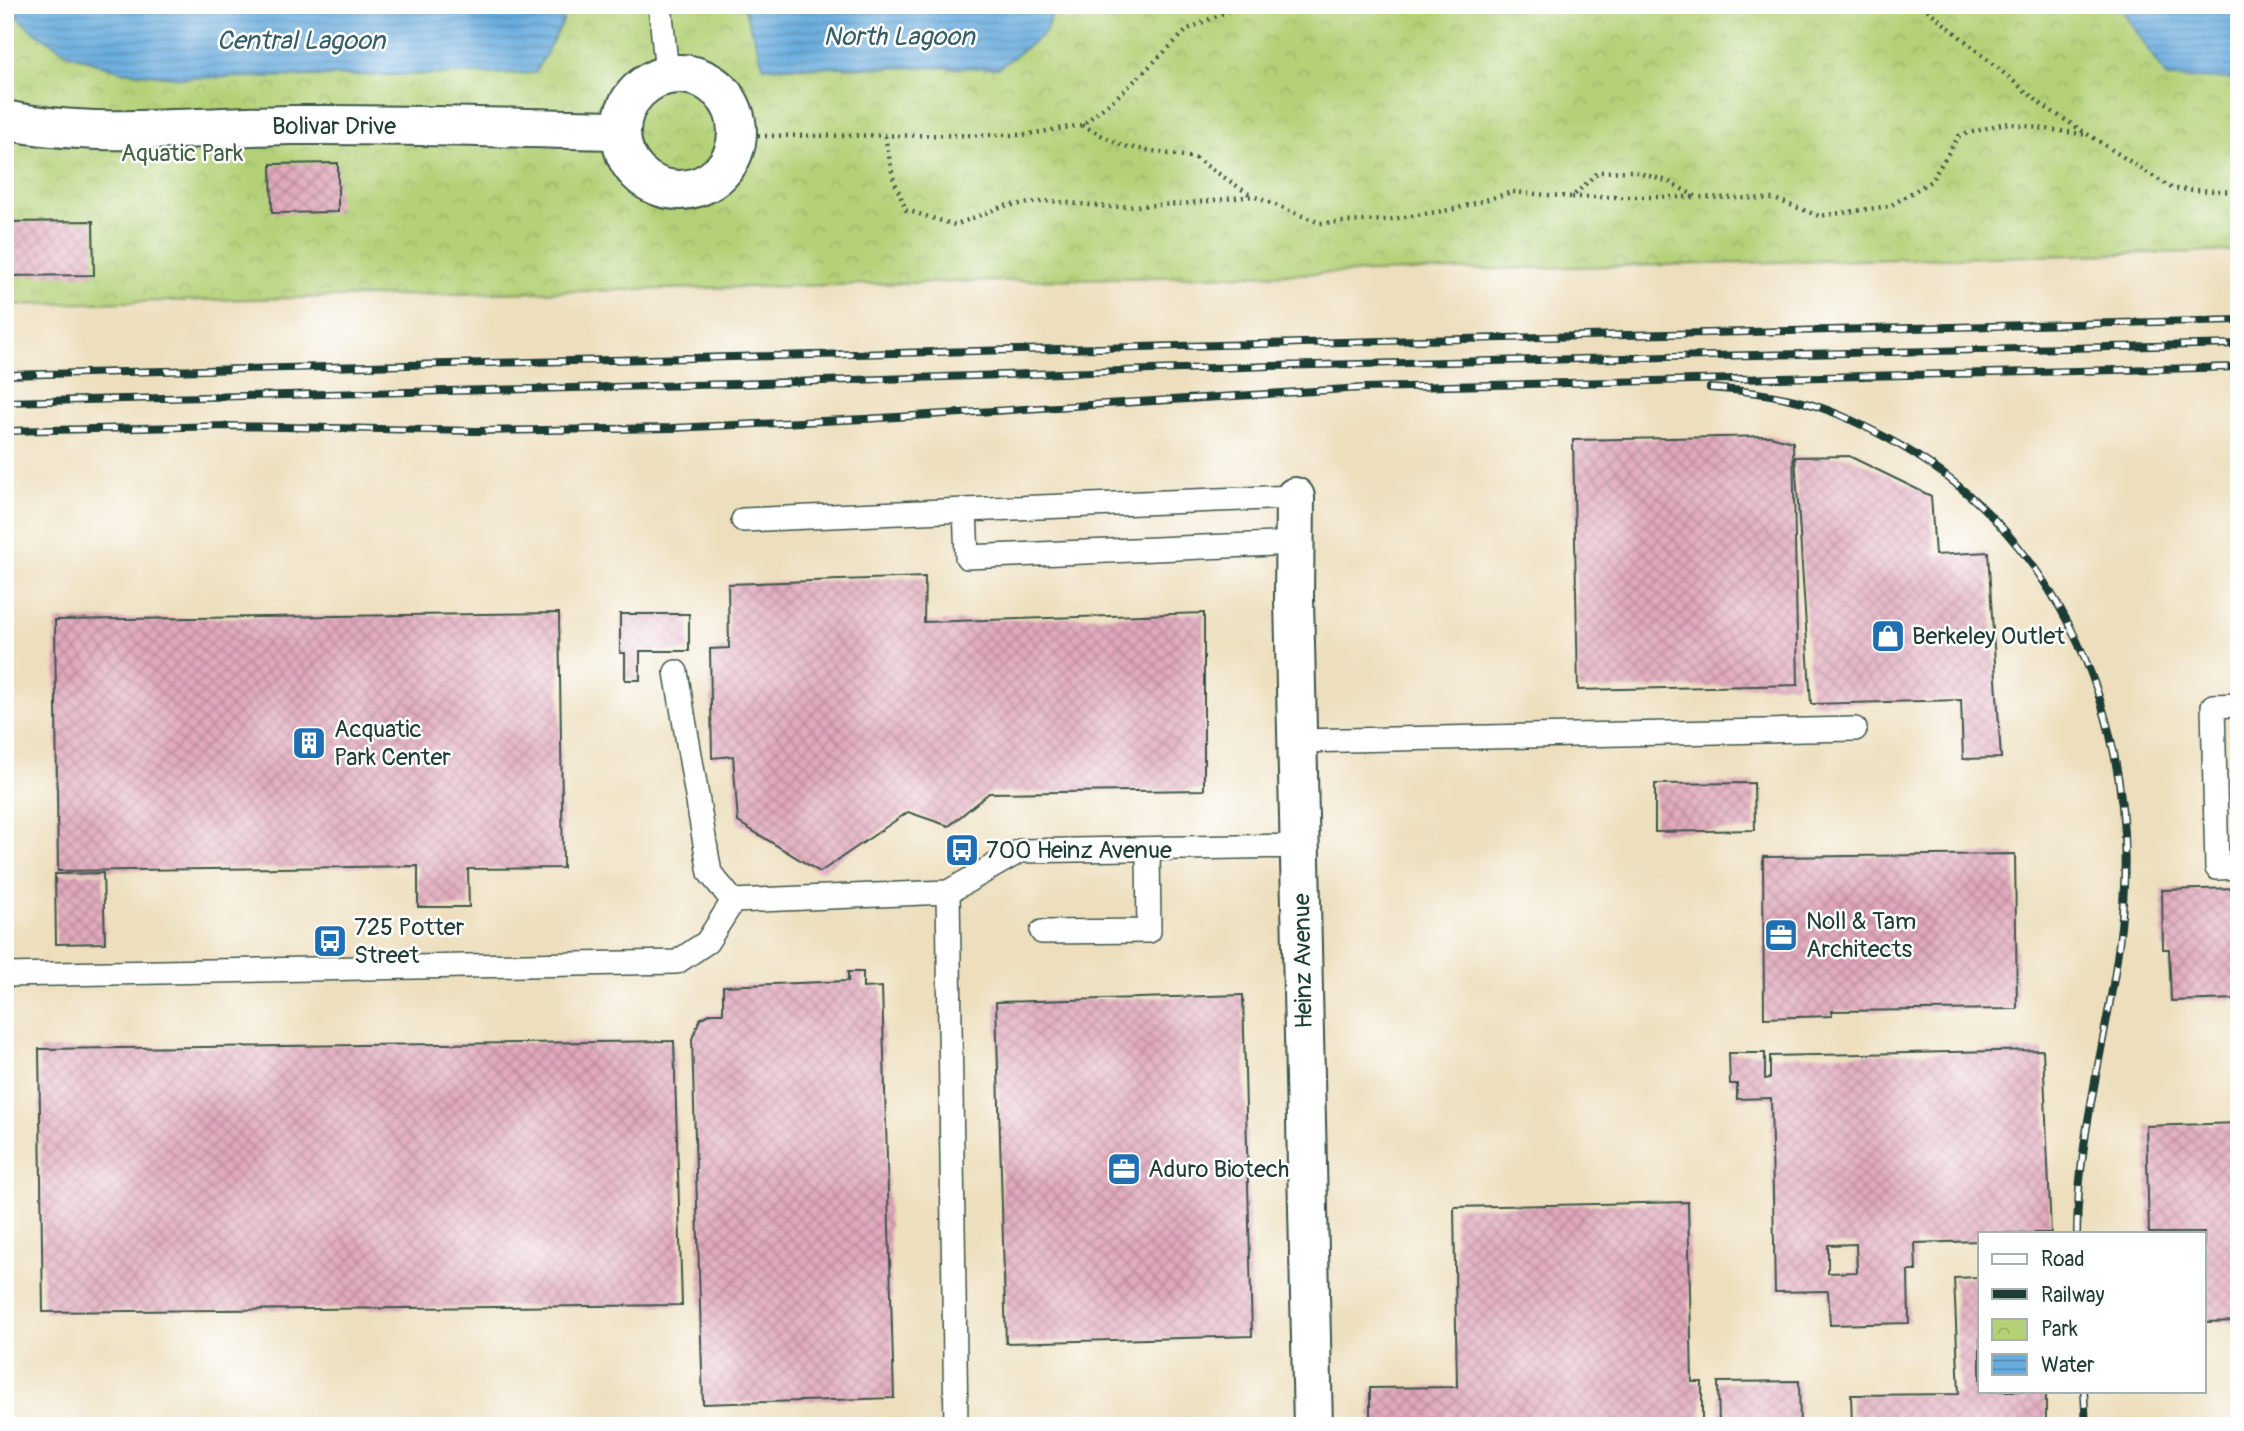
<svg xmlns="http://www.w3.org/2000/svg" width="2244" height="1431" font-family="Pangolin,sans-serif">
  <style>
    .park { fill: url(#park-crowns); stroke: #6a8756; stroke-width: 2 }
    .water { fill: url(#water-rules); stroke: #447489; stroke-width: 2 }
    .building { fill: url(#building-cross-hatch); fill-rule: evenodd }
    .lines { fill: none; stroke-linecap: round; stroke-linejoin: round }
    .service-casing { stroke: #3e5549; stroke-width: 26 }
    .minor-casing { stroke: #3e5549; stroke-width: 42 }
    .path { stroke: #3e5549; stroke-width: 4.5; stroke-dasharray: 2 5; stroke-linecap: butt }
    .service { stroke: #fff; stroke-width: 23 }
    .minor { stroke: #fff; stroke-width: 38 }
    .rail-casing { stroke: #1f3d34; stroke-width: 8 }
    .rail { stroke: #fff; stroke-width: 5; stroke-dasharray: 16; stroke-linecap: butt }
    .labels { text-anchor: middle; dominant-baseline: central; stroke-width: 5; stroke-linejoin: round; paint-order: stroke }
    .street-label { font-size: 24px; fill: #1f3d34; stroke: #fff }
    .park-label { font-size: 24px; fill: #446245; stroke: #fff }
    .poi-label { font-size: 24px; fill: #1f3d34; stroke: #fff; text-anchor: start }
    .water-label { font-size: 26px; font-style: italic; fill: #355e67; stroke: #fff }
  </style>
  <defs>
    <pattern id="park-crowns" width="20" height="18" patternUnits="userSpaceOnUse" patternTransform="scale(1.75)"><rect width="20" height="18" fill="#b4d177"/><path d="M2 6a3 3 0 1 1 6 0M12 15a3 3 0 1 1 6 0" fill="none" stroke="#9ab468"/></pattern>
    <pattern id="water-rules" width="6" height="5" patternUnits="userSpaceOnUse" patternTransform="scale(1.75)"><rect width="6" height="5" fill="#68acde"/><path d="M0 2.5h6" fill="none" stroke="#558db5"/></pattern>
    <pattern id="building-cross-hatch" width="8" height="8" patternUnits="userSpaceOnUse" patternTransform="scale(1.75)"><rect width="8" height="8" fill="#e2a9bd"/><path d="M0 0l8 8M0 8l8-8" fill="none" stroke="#b78b9a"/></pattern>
  </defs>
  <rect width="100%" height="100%" fill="#fff"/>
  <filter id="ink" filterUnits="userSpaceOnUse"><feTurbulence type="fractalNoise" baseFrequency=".0143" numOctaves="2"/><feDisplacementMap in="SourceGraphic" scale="14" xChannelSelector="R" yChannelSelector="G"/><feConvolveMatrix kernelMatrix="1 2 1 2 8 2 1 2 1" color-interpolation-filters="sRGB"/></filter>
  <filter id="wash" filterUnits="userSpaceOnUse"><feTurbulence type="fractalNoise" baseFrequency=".00686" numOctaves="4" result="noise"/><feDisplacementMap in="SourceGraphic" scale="28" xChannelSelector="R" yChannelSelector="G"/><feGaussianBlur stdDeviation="1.57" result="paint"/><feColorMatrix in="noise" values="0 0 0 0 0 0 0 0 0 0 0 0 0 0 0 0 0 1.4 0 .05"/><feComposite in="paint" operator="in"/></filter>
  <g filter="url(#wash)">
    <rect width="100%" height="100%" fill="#eddfbd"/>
    <polygon class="park" points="5,5 2239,5 2239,251 5,305"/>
    <g class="water">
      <polygon points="7,5 565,5 563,22 535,73 183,78 121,71 69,54 29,28"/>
      <polygon points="743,5 1055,5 1045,33 999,68 764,67"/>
      <polygon points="2119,5 2239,5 2239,79 2167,78"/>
    </g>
    <g id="blocks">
      <g class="building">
        <polygon points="338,163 338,212 272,213 271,164"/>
        <polygon points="93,221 94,275 5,276 5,222"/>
        <polygon points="1770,436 1793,442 1798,685 1578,690 1573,440"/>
        <polygon points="1849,456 1931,496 1935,555 1988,552 2001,758 1963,759 1961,700 1811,704 1795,457"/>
        <polygon points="925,577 924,622 1204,613 1204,790 989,793 949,826 908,812 820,872 738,822 733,756 712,758 710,649 729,648 728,584"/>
        <polygon points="559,613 563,868 468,869 469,907 418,907 418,866 58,871 55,620"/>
        <polygon points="620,614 689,614 689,651 640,651 640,680 625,680 625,653 620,653"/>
        <polygon points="1754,783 1755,830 1655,832 1655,784"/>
        <polygon points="2015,854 2017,1009 1832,1011 1832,1016 1764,1018 1763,857"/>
        <polygon points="103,873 105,943 56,944 55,874"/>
        <polygon points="2239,888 2239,999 2171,1001 2169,949 2163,949 2162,890"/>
        <polygon points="848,972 863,972 863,988 882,987 894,1398 703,1404 692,1039 700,1019 711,1013 723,1013 723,986 848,981"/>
        <polygon points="1243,995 1252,1336 1006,1343 996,1002"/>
        <polygon points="674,1041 682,1305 43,1312 39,1049"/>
        <path d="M2043,1050l8,183h-71v8l-65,2 1,28h-8l1,52 -79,2 -2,-34 -53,1 -4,-194 -34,1v-15h-7l-1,-31h36v26l5,-1v-22zM1856,1244l1,28 -29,1v-28z"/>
        <polygon points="2239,1123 2239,1321 2204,1322 2204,1233 2149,1233 2146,1126"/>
        <polygon points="1688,1202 1692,1382 1702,1382 1702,1426 1370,1426 1370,1388 1457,1387 1454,1207"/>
        <polygon points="1980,1277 1980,1391 2046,1391 2046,1426 1852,1426 1851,1395 1959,1394 1954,1278"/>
        <polygon points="1799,1381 1800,1426 1719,1426 1718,1382"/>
      </g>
    </g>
  </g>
  <g filter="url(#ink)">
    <use href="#blocks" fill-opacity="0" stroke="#3e5549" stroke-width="2"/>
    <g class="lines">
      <g class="service-casing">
        <g id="service">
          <polyline points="660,5 667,74"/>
          <polyline points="965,510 1295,497"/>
          <polyline points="743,520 965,510 967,557 1295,543"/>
          <polyline points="676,672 710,873 733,901"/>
          <polyline points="2239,705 2213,706 2217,868 2239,867"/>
          <polyline points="1298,741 1855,729"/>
          <polyline points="948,892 956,1426"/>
          <polyline points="733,901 948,892 1020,851 1300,846"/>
          <polyline points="1042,932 1149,931 1148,849"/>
          <polyline points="5,975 677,962 707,942 733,901"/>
        </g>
      </g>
      <g class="minor-casing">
        <g id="minor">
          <circle cx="679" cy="132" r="58"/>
          <path d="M5,120c92,19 193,6 286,5 110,-1 220,3 329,5"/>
          <polyline points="1295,497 1294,599 1313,1426"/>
        </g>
      </g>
      <g class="path">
        <polyline points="1340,5 1365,11 1382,5"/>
        <polyline points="1922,5 2042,105 2173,189 2239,192"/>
        <polyline points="1082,125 1122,146 1195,158 1252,196"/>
        <polyline points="737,136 1023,135 1082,125 1124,91 1188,29 1241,5"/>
        <polyline points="885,136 893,177 906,210 955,225 1003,206 1050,201 1110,207 1182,204 1253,196 1320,223 1386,220 1455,209 1512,192 1572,197 1598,172 1633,171 1667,181 1697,197 1775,199 1819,216 1890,206 1931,181 1959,136 2004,123 2089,135"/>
        <polyline points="1572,197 1696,197"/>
      </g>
      <use href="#service" class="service"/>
      <use href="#minor" class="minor"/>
      <g class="rail-casing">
        <g id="rail">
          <polyline points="5,375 2239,320"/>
          <path d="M1710,388c27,2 54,5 80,11 34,7 65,22 95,38 165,87 248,267 239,450 -5,117 -46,229 -47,346"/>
          <polyline points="5,402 734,384 1272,366 2239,344"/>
          <polyline points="5,431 228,426 476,431 673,428 864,419 1363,388 2239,367"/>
          <polyline points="2084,1391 2086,1426"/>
        </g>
      </g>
      <use href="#rail" class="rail"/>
    </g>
  </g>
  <defs>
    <g id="shop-square" transform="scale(1.75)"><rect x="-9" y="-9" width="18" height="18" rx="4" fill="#1f6fb2" stroke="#fff"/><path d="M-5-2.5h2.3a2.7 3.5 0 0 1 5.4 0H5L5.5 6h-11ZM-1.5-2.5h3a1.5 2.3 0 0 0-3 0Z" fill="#fff"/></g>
    <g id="building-square" transform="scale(1.75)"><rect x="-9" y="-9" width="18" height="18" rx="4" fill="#1f6fb2" stroke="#fff"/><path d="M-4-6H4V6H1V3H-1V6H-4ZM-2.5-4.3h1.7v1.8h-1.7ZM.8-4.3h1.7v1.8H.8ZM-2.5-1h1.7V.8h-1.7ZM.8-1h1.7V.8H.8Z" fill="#fff"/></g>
    <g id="bus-square" transform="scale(1.75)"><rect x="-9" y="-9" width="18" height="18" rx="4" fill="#1f6fb2" stroke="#fff"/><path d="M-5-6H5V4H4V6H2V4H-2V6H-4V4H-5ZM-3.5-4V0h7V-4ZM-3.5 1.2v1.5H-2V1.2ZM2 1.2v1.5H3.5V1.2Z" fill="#fff"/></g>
    <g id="office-square" transform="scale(1.75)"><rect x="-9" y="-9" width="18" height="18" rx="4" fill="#1f6fb2" stroke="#fff"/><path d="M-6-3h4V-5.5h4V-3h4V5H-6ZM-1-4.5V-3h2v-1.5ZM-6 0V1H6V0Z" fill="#fff"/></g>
  </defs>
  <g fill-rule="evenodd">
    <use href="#shop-square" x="1888" y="636"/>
    <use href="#building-square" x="309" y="743"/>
    <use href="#bus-square" x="962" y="850"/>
    <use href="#office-square" x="1781" y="935"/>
    <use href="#bus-square" x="330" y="941"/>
    <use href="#office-square" x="1124" y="1169"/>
  </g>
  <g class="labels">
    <g class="street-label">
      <text x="334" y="126">Bolivar Drive</text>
      <text transform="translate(1303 961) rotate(-91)">Heinz Avenue</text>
    </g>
    <g class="park-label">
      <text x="182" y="153">Aquatic Park</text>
    </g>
    <g class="poi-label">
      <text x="1912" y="636">Berkeley Outlet</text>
      <text x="334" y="729">Acquatic<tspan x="334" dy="28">Park Center</tspan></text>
      <text x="986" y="850">700 Heinz Avenue</text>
      <text x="1806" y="921">Noll &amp; Tam<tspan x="1806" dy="28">Architects</tspan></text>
      <text x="354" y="927">725 Potter<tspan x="354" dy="28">Street</tspan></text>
      <text x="1148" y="1169">Aduro Biotech</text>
    </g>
    <g class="water-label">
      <text x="899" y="37">North Lagoon</text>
      <text x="301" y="41">Central Lagoon</text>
    </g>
  </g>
  <rect width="2244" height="1431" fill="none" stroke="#fff" stroke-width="28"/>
  <rect x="1978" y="1232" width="228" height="161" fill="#ffffff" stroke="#a5b1ae" stroke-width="2"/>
  <rect x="1992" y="1254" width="35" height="10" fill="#ffffff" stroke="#a5b1ae" stroke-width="2"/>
  <text x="2041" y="1266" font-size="21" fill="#1f3d34">Road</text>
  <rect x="1992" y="1289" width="35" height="10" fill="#1f3d34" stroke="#a5b1ae" stroke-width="2"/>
  <text x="2041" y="1302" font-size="21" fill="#1f3d34">Railway</text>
  <rect x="1992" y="1319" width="35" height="21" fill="url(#park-crowns)" stroke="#a5b1ae" stroke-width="2"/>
  <text x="2041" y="1336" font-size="21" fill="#1f3d34">Park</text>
  <rect x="1992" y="1354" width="35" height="21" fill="url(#water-rules)" stroke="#a5b1ae" stroke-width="2"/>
  <text x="2041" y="1372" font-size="21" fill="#1f3d34">Water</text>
</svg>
